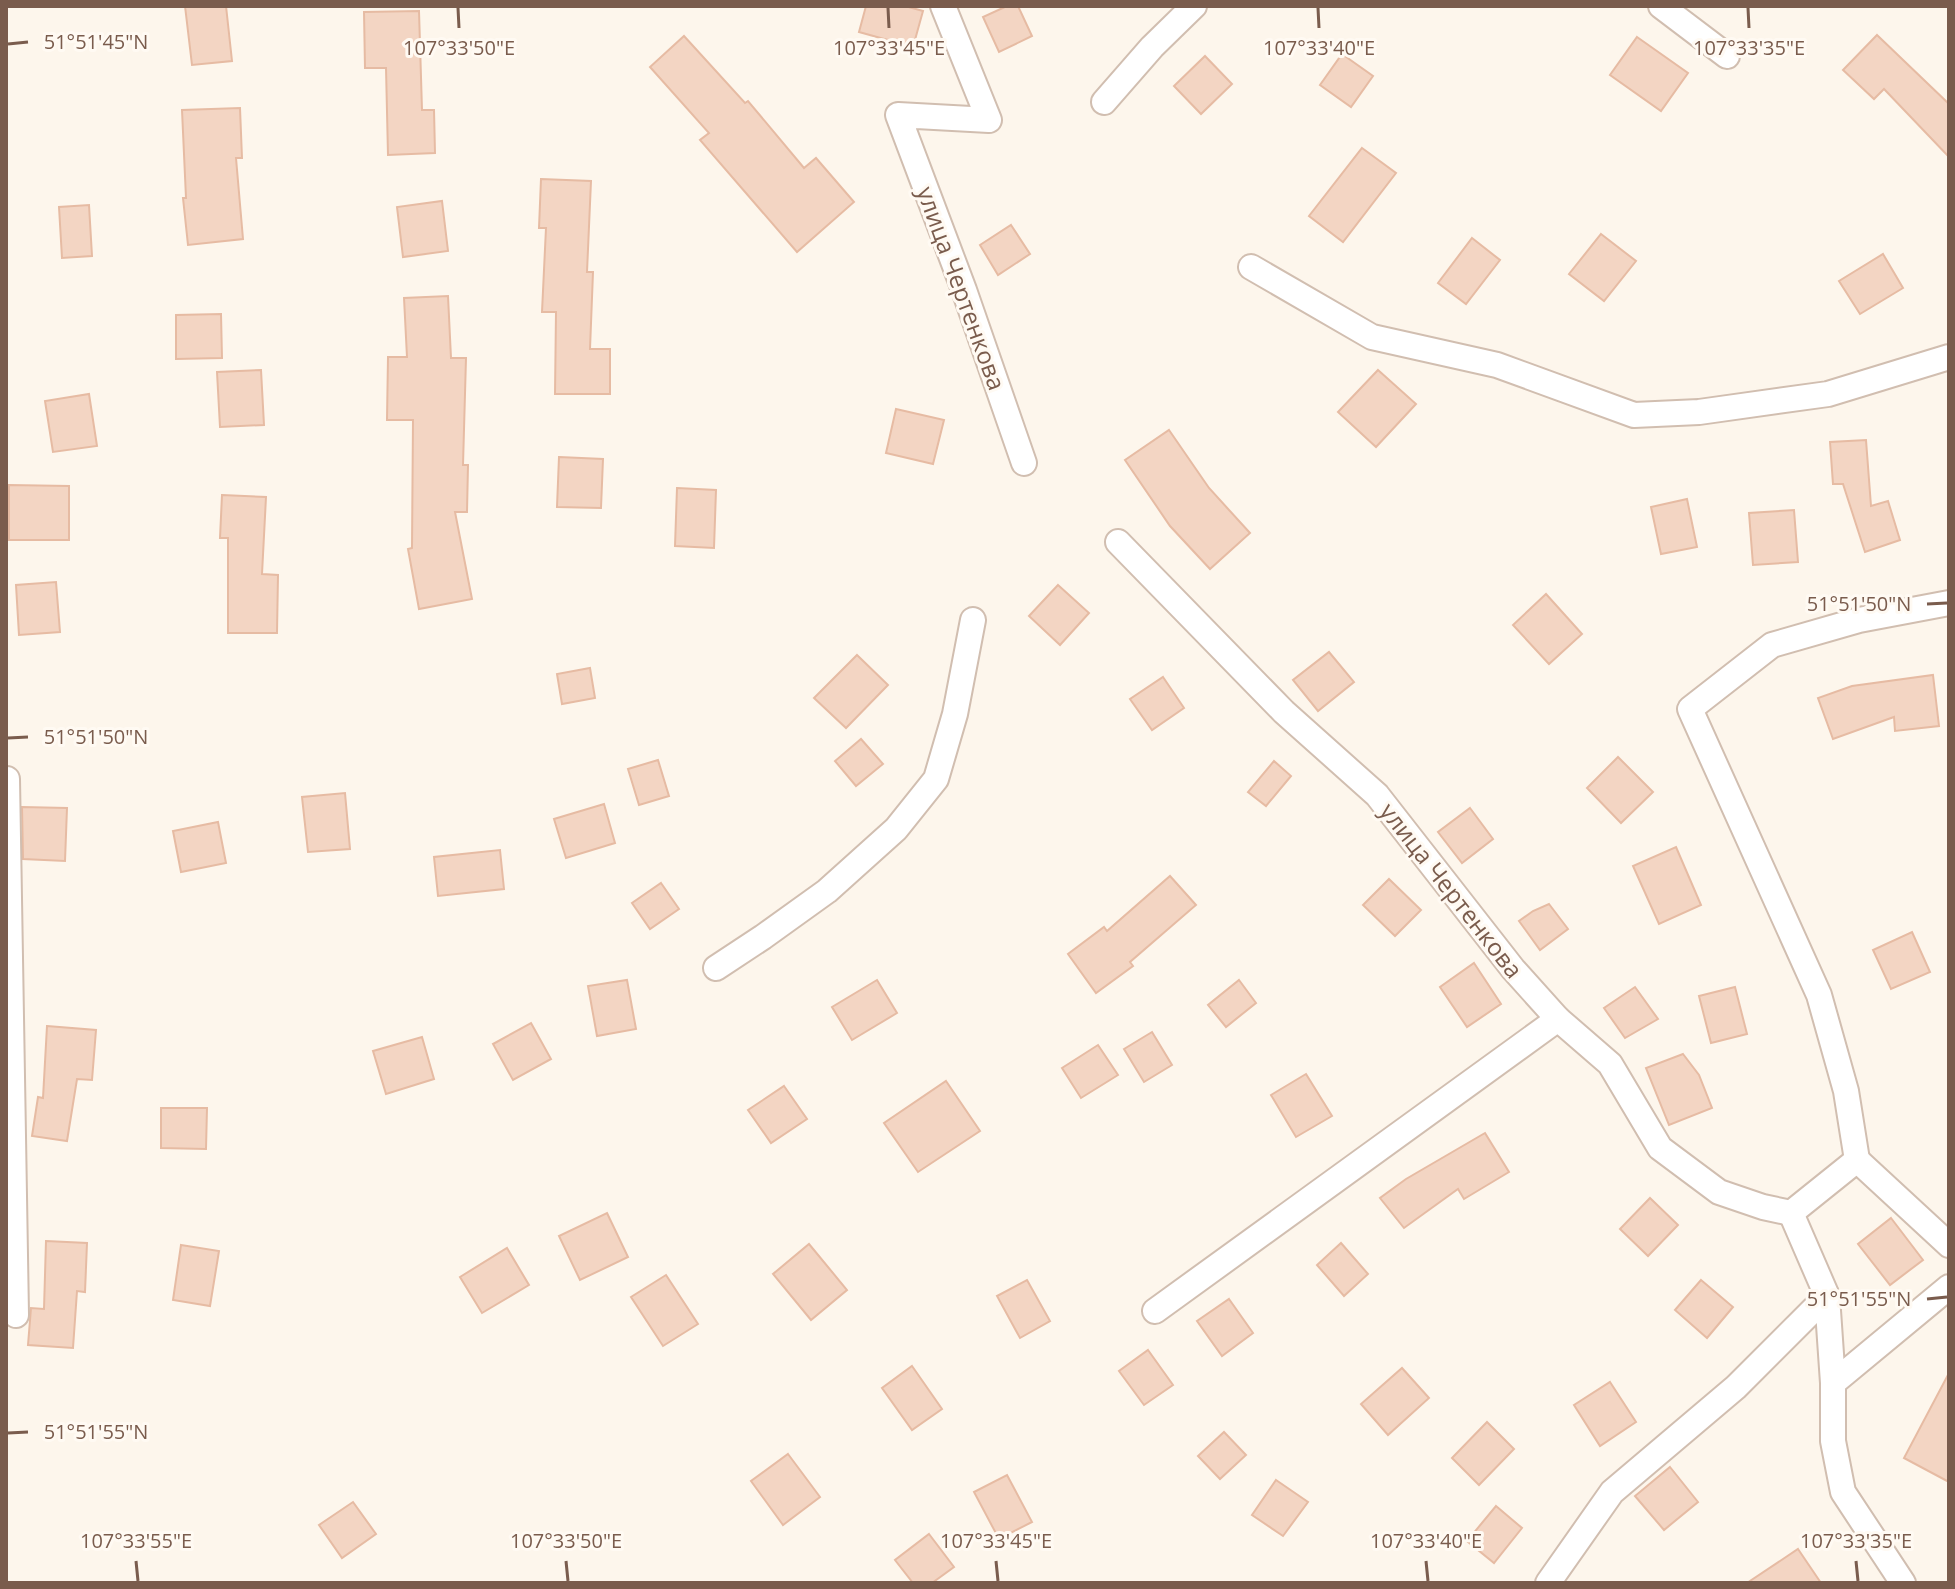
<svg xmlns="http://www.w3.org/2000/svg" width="1955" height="1589" font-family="'Open Sans',sans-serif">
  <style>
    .building { fill: #f3d5c3; stroke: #e6bba3; stroke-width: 2 }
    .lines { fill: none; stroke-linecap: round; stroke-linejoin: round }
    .street-casing { stroke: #d1beb0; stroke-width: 28 }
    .street { stroke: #fff; stroke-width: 24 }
    .ticks { fill: none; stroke: #7a5c4d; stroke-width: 3 }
    .labels { text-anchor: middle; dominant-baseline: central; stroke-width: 6; stroke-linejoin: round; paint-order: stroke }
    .street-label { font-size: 24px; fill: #7a5c4d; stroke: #fffaf3 }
    .ticks-label { font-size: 20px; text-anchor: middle; fill: #7a5c4d; stroke: #fffaf3; stroke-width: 6; stroke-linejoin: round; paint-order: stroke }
  </style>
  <rect width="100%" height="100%" fill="#fdf6ec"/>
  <g class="building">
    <polygon points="185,6 226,6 232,61 192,65"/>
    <polygon points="866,6 905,6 923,11 913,47 859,32"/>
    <polygon points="1007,6 1018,6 1032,36 999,52 983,17"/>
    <polygon points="419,11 422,110 434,110 435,153 388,155 386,68 365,68 364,12"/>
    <polygon points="1877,35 1949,104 1949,157 1884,89 1874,99 1843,70"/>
    <polygon points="684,36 745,103 748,101 804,168 816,158 854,202 797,252 700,140 709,133 650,67"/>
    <polygon points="1637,37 1688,73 1661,111 1610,75"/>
    <polygon points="1342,54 1373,76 1351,107 1320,85"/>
    <polygon points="1205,56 1232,84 1201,114 1174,86"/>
    <polygon points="240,108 242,158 236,158 243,239 188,245 183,198 186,198 182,110"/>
    <polygon points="1362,148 1396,173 1343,242 1309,216"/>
    <polygon points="541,179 591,181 587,272 593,272 590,349 610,349 610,394 555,394 556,312 542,312 546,228 539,228"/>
    <polygon points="442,201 448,251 403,257 397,207"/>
    <polygon points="89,205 92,256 62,258 59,207"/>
    <polygon points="1011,225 1030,254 998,275 980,245"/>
    <polygon points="1601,234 1636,261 1604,301 1569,274"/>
    <polygon points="1472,238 1500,260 1466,304 1438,283"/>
    <polygon points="1883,254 1903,288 1860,314 1839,281"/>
    <polygon points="448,296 451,358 466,358 463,465 468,465 467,512 455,512 472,599 419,609 408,549 412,548 413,420 387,420 388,357 407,357 404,298"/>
    <polygon points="221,314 222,358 176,359 176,315"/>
    <polygon points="261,370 264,425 220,427 217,372"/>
    <polygon points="1378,370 1416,404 1376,447 1338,412"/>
    <polygon points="89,394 97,446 53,452 45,401"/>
    <polygon points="896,409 944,420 933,464 886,453"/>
    <polygon points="1169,430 1209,488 1250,533 1210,569 1170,526 1125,460"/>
    <polygon points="1866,440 1871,506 1888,501 1900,540 1865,552 1843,484 1833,484 1830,442"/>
    <polygon points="559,457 603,459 601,508 557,507"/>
    <polygon points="9,485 69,486 69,540 9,540"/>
    <polygon points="677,488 716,490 714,548 675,546"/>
    <polygon points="222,495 266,497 262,574 278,575 277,633 228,633 228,538 220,538"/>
    <polygon points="1687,499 1697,547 1661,554 1651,507"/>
    <polygon points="1794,510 1798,562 1753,565 1749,513"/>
    <polygon points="56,582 60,632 19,635 16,585"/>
    <polygon points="1058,585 1089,613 1060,645 1029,616"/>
    <polygon points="1546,594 1582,634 1549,664 1513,625"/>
    <polygon points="1329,652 1354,682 1318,711 1293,680"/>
    <polygon points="857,655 888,685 846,728 814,698"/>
    <polygon points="590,668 595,698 562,704 557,674"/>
    <polygon points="1933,675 1939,726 1895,731 1894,717 1833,739 1818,698 1852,686"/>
    <polygon points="1163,677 1184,708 1152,730 1130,699"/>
    <polygon points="861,739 883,764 856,786 835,761"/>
    <polygon points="1618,757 1653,792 1621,823 1587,788"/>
    <polygon points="658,760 669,796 639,805 628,769"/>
    <polygon points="1274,761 1291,776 1266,806 1248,792"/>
    <polygon points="345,793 350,849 308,852 302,797"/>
    <polygon points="604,804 615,843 566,858 554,819"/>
    <polygon points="22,807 67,808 65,861 23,859"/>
    <polygon points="1470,808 1493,839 1462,863 1438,832"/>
    <polygon points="218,822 226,863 181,872 173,831"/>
    <polygon points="1676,847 1701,905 1659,924 1633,866"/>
    <polygon points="500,850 504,889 438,896 434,857"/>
    <polygon points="1170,876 1196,905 1130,962 1133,966 1096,993 1068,954 1104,927 1107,931"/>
    <polygon points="1389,879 1421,910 1395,936 1363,905"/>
    <polygon points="661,883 679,909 650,929 632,903"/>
    <polygon points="1549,904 1568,929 1540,950 1519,921 1533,911"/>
    <polygon points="1912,932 1930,972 1891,989 1873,950"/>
    <polygon points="1474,963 1501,1004 1467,1027 1440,987"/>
    <polygon points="627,980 636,1029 597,1036 588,986"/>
    <polygon points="877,980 897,1013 852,1040 832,1007"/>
    <polygon points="1239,980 1256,1003 1226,1027 1208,1005"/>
    <polygon points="1635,987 1658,1019 1625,1038 1604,1008"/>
    <polygon points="1735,987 1747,1034 1711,1043 1699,996"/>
    <polygon points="531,1023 551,1059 513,1080 493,1044"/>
    <polygon points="47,1026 96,1030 92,1080 77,1079 67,1141 32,1136 38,1097 43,1098"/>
    <polygon points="1152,1032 1172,1065 1144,1082 1124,1049"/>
    <polygon points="422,1037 434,1079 386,1094 373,1051"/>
    <polygon points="1098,1045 1118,1075 1081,1098 1062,1068"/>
    <polygon points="1683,1054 1699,1075 1712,1108 1669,1125 1646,1068"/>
    <polygon points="1306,1074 1332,1116 1296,1137 1271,1095"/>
    <polygon points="946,1081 980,1131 918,1172 884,1123"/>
    <polygon points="784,1086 807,1119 771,1143 748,1110"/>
    <polygon points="161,1108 207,1108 206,1149 161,1148"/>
    <polygon points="1485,1133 1509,1172 1464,1199 1458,1189 1404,1228 1380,1198 1406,1179"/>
    <polygon points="1650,1198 1678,1225 1648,1256 1620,1229"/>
    <polygon points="607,1213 628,1257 580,1280 559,1236"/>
    <polygon points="1891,1218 1923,1260 1890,1285 1858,1244"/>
    <polygon points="46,1241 87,1243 85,1292 77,1291 73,1348 28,1345 31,1308 44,1309"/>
    <polygon points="1341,1243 1368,1274 1344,1296 1317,1265"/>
    <polygon points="809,1244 847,1290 811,1320 773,1274"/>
    <polygon points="181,1245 219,1251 210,1306 173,1300"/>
    <polygon points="507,1248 529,1285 482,1313 460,1277"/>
    <polygon points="666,1275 698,1324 663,1346 631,1297"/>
    <polygon points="1027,1280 1050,1321 1020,1338 997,1296"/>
    <polygon points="1701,1280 1733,1307 1707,1338 1675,1310"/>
    <polygon points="1229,1299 1253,1333 1222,1356 1197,1321"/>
    <polygon points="1148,1350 1173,1385 1144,1405 1119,1371"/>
    <polygon points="912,1366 942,1409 912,1430 882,1388"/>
    <polygon points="1402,1368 1429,1398 1388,1435 1361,1404"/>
    <polygon points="1949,1373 1949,1482 1904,1458"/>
    <polygon points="1610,1382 1636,1422 1600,1446 1574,1405"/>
    <polygon points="1487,1422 1514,1449 1479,1485 1452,1458"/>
    <polygon points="1224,1432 1246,1455 1220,1479 1198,1456"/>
    <polygon points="788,1454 820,1497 783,1525 751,1481"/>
    <polygon points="1670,1467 1698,1502 1664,1530 1635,1496"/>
    <polygon points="1007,1475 1032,1522 999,1539 974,1492"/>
    <polygon points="1276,1480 1308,1502 1283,1536 1252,1515"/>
    <polygon points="353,1502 376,1534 342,1558 319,1525"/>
    <polygon points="1496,1506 1522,1528 1494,1563 1467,1541"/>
    <polygon points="929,1534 954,1567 932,1583 913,1583 895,1560"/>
    <polygon points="1798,1549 1821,1583 1747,1583"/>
  </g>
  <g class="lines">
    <g class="street-casing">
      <g id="street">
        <polyline points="943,6 989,120 898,115 964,290 1024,463"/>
        <polyline points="1661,6 1727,56"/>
        <polyline points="1104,102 1152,47 1194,6"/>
        <polyline points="1251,267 1372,337 1497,365 1634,415 1699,412 1828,394 1949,357"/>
        <polyline points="1118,542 1284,712 1377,795 1513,969 1558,1019 1610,1064 1660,1148 1719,1192 1763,1207 1791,1213"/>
        <polyline points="7,779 16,1315"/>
        <polyline points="716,968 763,937 827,891 896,829 936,779 955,714 973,620"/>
        <polyline points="1857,1160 1846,1091 1819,995 1690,709 1772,645 1859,620 1949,603"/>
        <polyline points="1791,1213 1827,1296 1833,1383 1833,1441 1843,1492 1903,1583"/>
        <polyline points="1791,1213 1857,1160 1949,1245"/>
        <polyline points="1155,1311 1558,1019"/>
        <polyline points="1833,1383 1949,1287"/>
        <polyline points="1548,1583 1612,1492 1736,1387 1827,1296"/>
      </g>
    </g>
    <use href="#street" class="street"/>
  </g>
  <path class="ticks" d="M458,8l1,20M888,8l1,20M1318,8l1,20M1748,8l1,20M8,44l20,-2M1927,604l20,-1M8,738l20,-1M1927,1299l20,-2M8,1433l20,-1M136,1561l2,20M566,1561l2,20M996,1561l2,20M1426,1561l2,20M1856,1561l2,20"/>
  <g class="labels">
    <g class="street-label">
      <text transform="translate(962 288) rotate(70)">улица Чертенкова</text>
      <text transform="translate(1452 890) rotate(52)">улица Чертенкова</text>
    </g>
  </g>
  <g class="ticks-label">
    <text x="96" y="49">51°51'45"N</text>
    <text x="459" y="55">107°33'50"E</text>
    <text x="889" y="55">107°33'45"E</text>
    <text x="1319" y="55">107°33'40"E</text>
    <text x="1749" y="55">107°33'35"E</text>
    <text x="1859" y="611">51°51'50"N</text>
    <text x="96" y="744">51°51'50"N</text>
    <text x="1859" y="1306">51°51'55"N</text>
    <text x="96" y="1439">51°51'55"N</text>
    <text x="136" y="1548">107°33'55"E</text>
    <text x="566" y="1548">107°33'50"E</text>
    <text x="996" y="1548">107°33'45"E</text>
    <text x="1426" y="1548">107°33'40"E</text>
    <text x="1856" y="1548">107°33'35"E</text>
  </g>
  <rect width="1955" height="1589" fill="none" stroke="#7a5c4d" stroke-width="16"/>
</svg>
